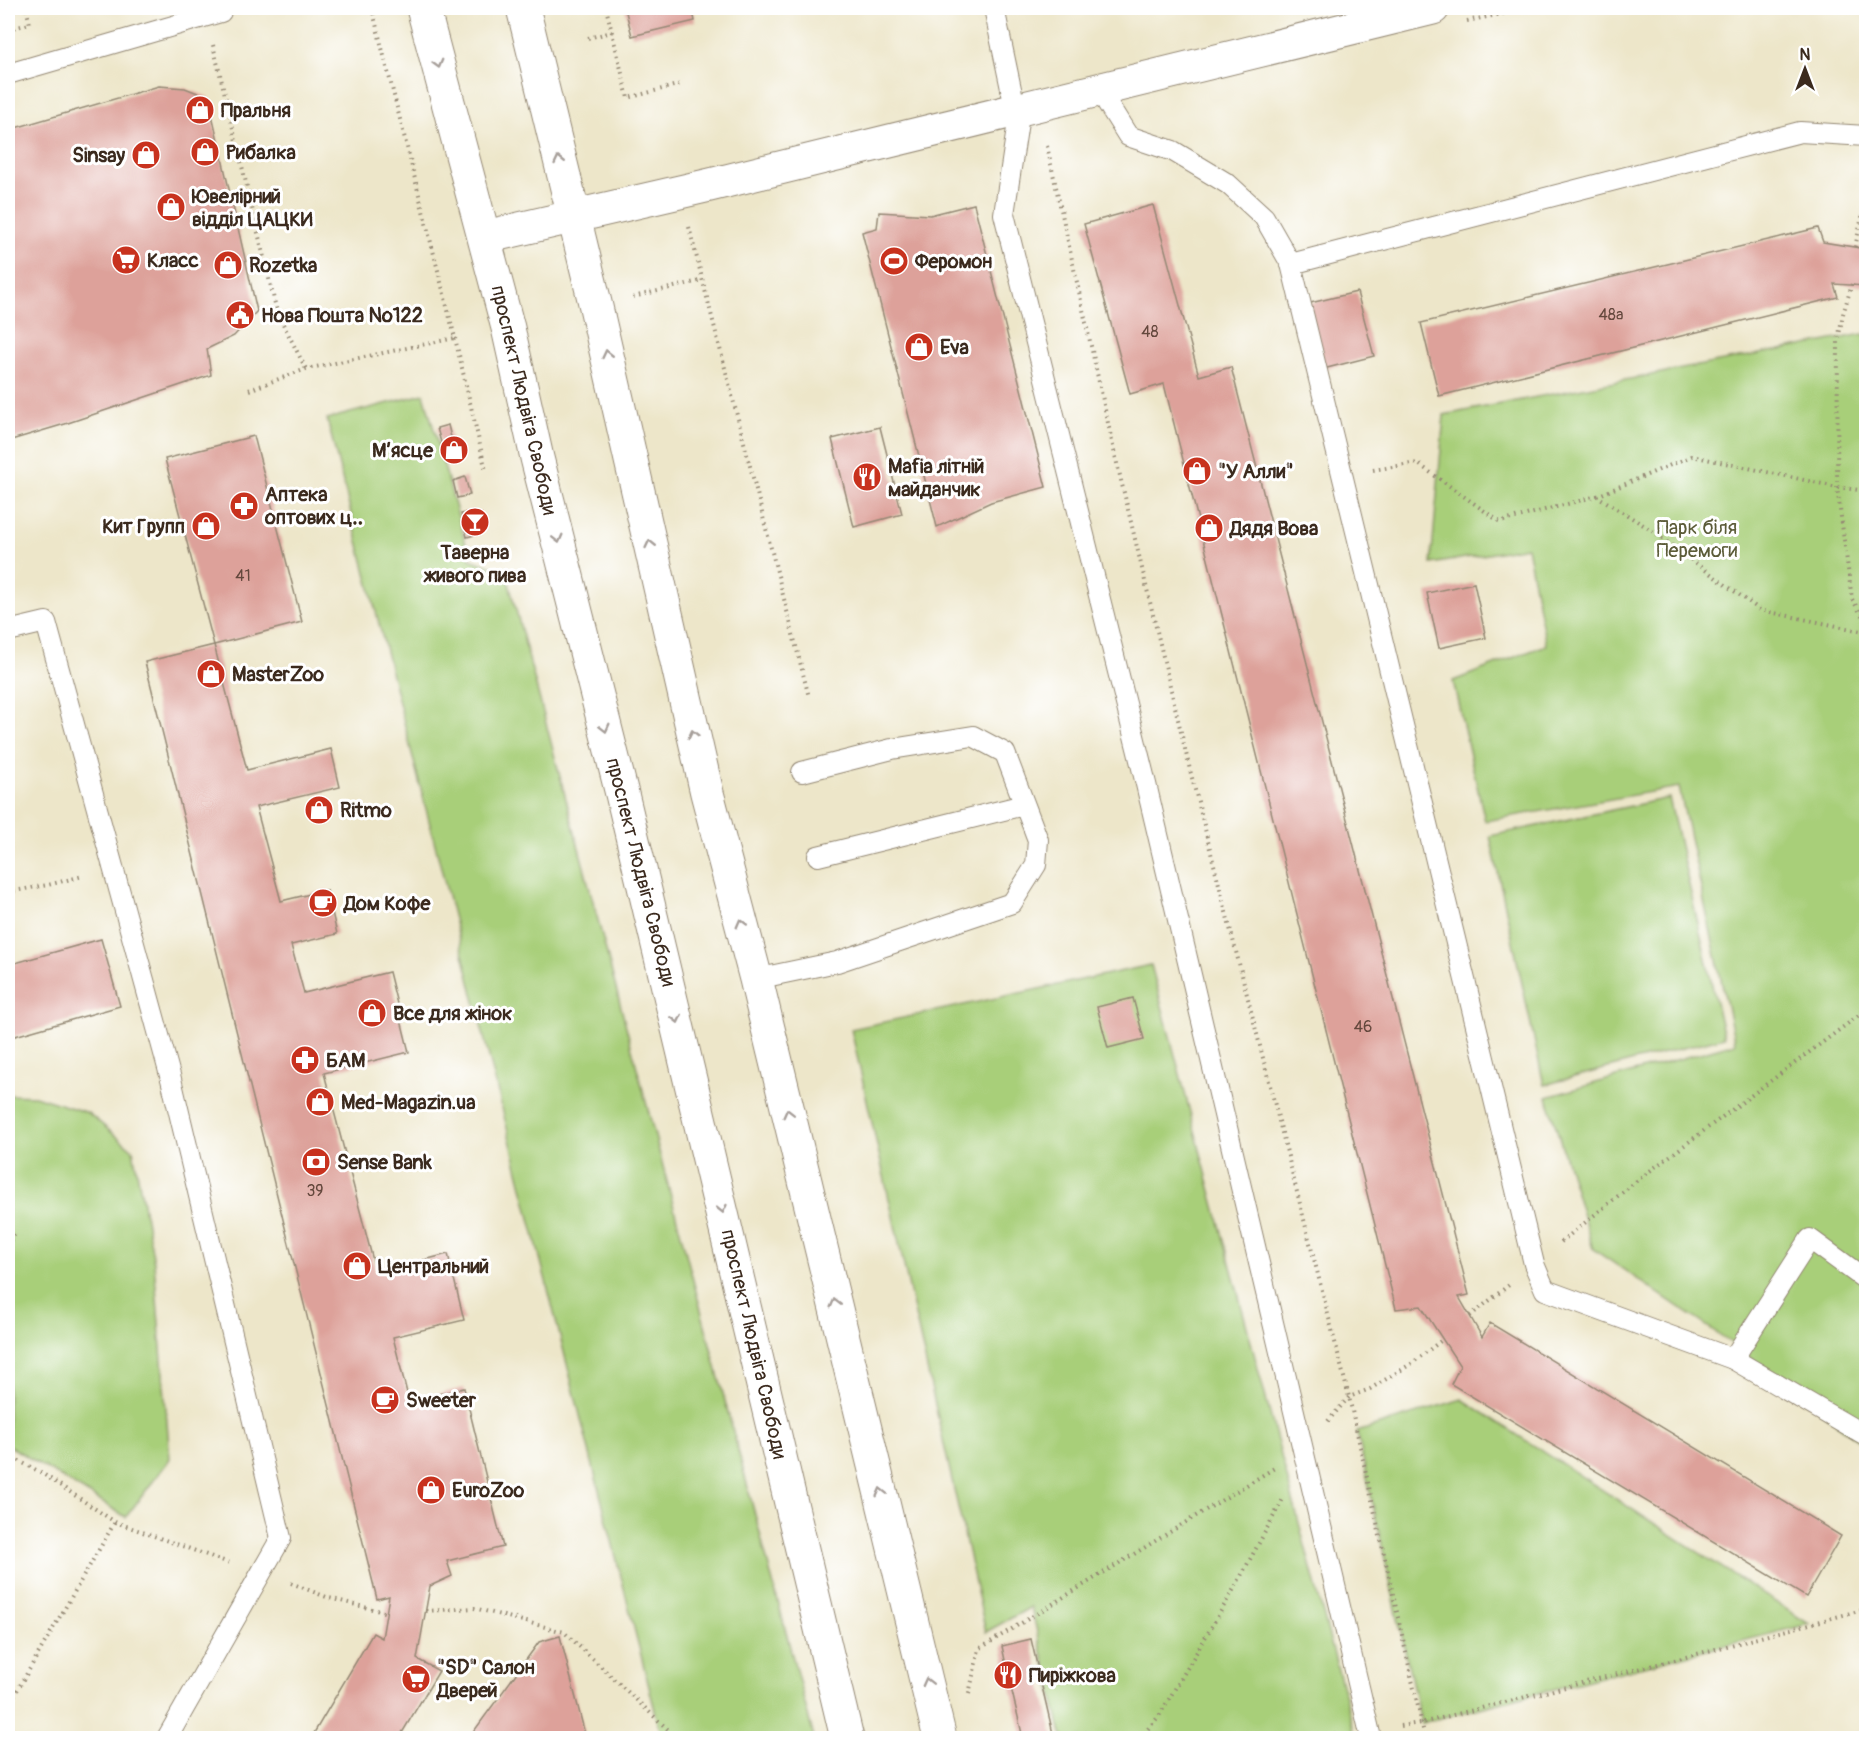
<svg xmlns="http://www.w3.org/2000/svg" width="1874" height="1746" font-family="Pangolin,sans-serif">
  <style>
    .green { fill: #a8cf79; stroke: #727c4c; stroke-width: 1.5 }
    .building { fill: #dda19a }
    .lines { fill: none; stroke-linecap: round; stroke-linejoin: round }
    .service-casing { stroke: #948874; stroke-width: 22 }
    .minor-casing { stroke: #948874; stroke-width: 35 }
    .secondary-casing { stroke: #948874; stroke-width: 35 }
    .path { stroke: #948874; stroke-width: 4; stroke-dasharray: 1.5 4.5; stroke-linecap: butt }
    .service { stroke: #fff; stroke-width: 20 }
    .minor { stroke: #fff; stroke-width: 33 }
    .secondary { stroke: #fff; stroke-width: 33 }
    .oneway { stroke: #a79f9a }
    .labels { text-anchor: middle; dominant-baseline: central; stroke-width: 6; stroke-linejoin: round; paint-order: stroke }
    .number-label { font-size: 16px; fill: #64483d }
    .poi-label { font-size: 20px; font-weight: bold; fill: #3b2a1e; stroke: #fff; text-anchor: start }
    .street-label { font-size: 20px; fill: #3b2a1e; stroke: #fff }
    .park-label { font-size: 20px; fill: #5c5c39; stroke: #fff }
  </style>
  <rect width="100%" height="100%" fill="#fff"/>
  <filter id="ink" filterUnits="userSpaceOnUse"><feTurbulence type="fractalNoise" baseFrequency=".0167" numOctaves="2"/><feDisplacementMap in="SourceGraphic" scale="12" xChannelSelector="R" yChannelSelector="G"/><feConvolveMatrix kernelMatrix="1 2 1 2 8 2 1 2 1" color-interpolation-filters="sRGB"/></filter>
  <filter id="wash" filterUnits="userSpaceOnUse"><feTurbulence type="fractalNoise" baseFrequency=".008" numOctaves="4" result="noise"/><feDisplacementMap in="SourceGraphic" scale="24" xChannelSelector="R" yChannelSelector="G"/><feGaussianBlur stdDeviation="1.35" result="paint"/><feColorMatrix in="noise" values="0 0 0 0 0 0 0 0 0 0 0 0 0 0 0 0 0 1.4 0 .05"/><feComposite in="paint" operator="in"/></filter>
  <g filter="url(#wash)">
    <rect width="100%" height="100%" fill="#ede6c9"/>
    <g class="green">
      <polygon points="1863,334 1866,336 1866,1446 1726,1339 1593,1249 1547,1097 1735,1043 1679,787 1485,821 1453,681 1546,645 1527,547 1431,564 1444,415"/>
      <polygon points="424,394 470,559 506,572 814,1738 662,1738 327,419"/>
      <polygon points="1669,798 1724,1037 1544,1085 1490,836"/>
      <polygon points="1151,965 1356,1738 1063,1738 1031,1607 986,1632 851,1029"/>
      <polygon points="8,1095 35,1096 88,1113 133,1150 154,1262 170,1459 126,1517 8,1445"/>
      <polygon points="1462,1399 1809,1624 1421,1723 1357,1432"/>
    </g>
    <g id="blocks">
      <g class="building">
        <polygon points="625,8 692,8 695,21 632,36"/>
        <polygon points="159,86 185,88 208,97 257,311 234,336 207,349 211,375 65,424 8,441 8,130"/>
        <polygon points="974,204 1046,487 991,502 937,527 862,232 877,228 879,212 930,215"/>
        <polygon points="1153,205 1199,376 1231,367 1469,1295 1459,1297 1482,1337 1490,1323 1841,1536 1806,1597 1451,1384 1460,1366 1421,1306 1396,1309 1164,384 1130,394 1084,224"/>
        <polygon points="1818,228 1823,242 1866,249 1866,286 1834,284 1838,297 1439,396 1421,323"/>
        <polygon points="1357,292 1374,356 1323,369 1306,304"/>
        <polygon points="448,425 457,462 447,464 437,428"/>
        <polygon points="880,427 902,514 854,527 832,439"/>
        <polygon points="254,436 302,622 214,645 165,459"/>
        <polygon points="465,477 470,495 457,498 453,481"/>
        <polygon points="472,511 478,534 467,537 461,514"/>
        <polygon points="1474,583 1486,638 1439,648 1427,593"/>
        <polygon points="214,645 247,770 331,749 340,787 256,807 281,901 327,890 337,934 291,945 304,993 389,972 409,1052 324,1073 376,1272 448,1254 464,1320 393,1337 409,1401 464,1388 503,1547 447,1561 452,1576 430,1586 417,1659 439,1671 399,1738 311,1738 373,1633 382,1638 389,1596 377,1599 145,662"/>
        <polygon points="101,939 120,1006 8,1038 8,965"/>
        <polygon points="1133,998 1144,1039 1108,1048 1097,1007"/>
        <polygon points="560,1636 586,1738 469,1738 539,1642"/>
        <polygon points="1031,1639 1054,1738 1023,1738 1008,1675 1002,1646"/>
      </g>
    </g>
  </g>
  <g filter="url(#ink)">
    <use href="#blocks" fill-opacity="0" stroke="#948874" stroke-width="1.5"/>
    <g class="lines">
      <g class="service-casing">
        <g id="service">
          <polyline points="994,8 1018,122 1004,214 1146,784 1371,1738"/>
          <polyline points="8,74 221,12"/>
          <polyline points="1098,88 1128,136 1173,151 1228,184 1264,217 1291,264 1800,132 1866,136"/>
          <polyline points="1291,264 1534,1264 1545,1290 1733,1359 1864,1435 1866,1432"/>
          <polyline points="8,631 46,622 171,1079 281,1538 167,1738"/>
          <polyline points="818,856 1024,805"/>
          <polyline points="756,979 837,962 1012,903 1036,865 1038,840 1005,753 973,736 892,749 802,772"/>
          <polyline points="1733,1359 1810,1239 1866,1280"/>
        </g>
      </g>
      <g class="minor-casing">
        <polyline id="minor" points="485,237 710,185 1433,8"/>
      </g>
      <g class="secondary-casing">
        <g id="secondary">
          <polyline points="423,8 508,328 537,458 622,794 847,1738"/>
          <polyline points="523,8 596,307 707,793 756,979 940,1738"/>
        </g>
      </g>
      <g class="path">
        <polyline points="606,8 628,98 681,84"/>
        <polyline points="1863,8 1866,27"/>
        <polyline points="1467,21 1531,8"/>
        <polyline points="8,29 30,24 26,8"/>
        <polyline points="588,38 612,32"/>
        <polyline points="213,45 277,312 306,369"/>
        <polyline points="1047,146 1115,455 1191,774 1349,1397 1425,1738"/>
        <polyline points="689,227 809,697"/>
        <polyline points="1855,247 1866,200"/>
        <polyline points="1852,284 1843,314 1838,340 1837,487 1852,599 1866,622"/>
        <polyline points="633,297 703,280"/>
        <polyline points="455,338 486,471"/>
        <polyline points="249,390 306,369 455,338 372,8"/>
        <polyline points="1373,470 1417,463 1500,522 1597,496 1648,528 1760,610 1866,632"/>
        <polyline points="1597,496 1692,456 1837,487 1866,491"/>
        <polyline points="8,892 48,885 83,876"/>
        <polyline points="1561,1242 1639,1179 1866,1010"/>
        <polyline points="8,1246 14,1233"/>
        <polyline points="1470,1316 1509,1285"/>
        <polyline points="1328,1421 1349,1397 1370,1389 1411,1364 1442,1340"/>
        <polyline points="8,1455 40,1472 115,1522 232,1564"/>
        <polyline points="291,1583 329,1598 387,1613"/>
        <polyline points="426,1611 474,1608 564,1632 677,1738"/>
        <polyline points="969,1694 979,1649 1276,1467"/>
        <polyline points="8,1706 115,1522"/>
        <polyline points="1400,1726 1421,1723 1678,1659 1866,1609"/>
        <polyline points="1140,1738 1159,1716 1235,1587 1283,1499"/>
        <polyline points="1310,1738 1339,1734"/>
      </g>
      <use href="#service" class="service"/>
      <use href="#minor" class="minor"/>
      <use href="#secondary" class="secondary"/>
    </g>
    <defs><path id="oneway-chevron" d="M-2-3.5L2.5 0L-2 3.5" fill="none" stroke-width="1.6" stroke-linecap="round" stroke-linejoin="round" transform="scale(1.5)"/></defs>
    <g class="oneway">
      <use href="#oneway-chevron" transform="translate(438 64) rotate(75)"/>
      <use href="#oneway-chevron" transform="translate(559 160) rotate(-103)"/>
      <use href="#oneway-chevron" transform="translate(607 354) rotate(-103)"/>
      <use href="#oneway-chevron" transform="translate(558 539) rotate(76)"/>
      <use href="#oneway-chevron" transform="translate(650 544) rotate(-103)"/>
      <use href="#oneway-chevron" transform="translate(605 728) rotate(76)"/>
      <use href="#oneway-chevron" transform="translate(693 734) rotate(-103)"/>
      <use href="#oneway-chevron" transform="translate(741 923) rotate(-105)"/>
      <use href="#oneway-chevron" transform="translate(677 1019) rotate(77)"/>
      <use href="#oneway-chevron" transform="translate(788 1113) rotate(-104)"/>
      <use href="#oneway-chevron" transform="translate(722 1209) rotate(77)"/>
      <use href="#oneway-chevron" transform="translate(835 1303) rotate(-104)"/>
      <use href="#oneway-chevron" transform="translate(881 1492) rotate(-104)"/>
      <use href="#oneway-chevron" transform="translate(927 1682) rotate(-104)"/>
    </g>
  </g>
  <defs>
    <g id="shop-disc" transform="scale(1.5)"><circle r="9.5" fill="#c8321e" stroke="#fff"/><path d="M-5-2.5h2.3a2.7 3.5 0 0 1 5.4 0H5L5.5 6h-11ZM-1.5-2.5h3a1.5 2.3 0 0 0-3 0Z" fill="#fff"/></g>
    <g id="supermarket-disc" transform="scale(1.5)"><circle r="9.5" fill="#c8321e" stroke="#fff"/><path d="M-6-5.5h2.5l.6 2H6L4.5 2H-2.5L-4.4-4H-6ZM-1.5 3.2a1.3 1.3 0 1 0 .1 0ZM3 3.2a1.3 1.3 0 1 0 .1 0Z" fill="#fff"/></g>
    <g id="stadium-disc" transform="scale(1.5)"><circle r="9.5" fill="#c8321e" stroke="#fff"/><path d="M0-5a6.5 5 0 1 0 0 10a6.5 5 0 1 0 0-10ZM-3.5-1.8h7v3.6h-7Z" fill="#fff"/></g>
    <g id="civic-disc" transform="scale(1.5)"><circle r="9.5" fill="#c8321e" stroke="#fff"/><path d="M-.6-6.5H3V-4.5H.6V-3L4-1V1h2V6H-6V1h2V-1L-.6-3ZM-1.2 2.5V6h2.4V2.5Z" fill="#fff"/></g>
    <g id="restaurant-disc" transform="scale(1.5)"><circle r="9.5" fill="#c8321e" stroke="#fff"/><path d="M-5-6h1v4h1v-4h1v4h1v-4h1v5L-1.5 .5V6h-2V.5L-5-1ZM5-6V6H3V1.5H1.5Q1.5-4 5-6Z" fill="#fff"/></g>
    <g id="pharmacy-disc" transform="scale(1.5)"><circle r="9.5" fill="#c8321e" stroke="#fff"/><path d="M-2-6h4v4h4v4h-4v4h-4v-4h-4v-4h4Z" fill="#fff"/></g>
    <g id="bar-disc" transform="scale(1.5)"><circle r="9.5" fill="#c8321e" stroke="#fff"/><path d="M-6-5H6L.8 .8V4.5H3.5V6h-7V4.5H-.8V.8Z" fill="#fff"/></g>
    <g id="cafe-disc" transform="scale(1.5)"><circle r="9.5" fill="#c8321e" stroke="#fff"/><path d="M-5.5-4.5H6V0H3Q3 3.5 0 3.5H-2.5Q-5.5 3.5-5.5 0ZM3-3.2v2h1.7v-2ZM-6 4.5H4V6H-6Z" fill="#fff"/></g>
    <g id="bank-disc" transform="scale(1.5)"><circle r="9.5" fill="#c8321e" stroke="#fff"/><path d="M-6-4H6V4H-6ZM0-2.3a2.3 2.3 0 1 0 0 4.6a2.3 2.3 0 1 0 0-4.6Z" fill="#fff"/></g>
  </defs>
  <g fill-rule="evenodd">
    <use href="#shop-disc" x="200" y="110"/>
    <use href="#shop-disc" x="205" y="152"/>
    <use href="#shop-disc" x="146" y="155"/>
    <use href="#shop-disc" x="171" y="207"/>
    <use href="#supermarket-disc" x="126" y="260"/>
    <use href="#stadium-disc" x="894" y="261"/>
    <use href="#shop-disc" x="228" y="265"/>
    <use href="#civic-disc" x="240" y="315"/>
    <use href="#shop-disc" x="919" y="347"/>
    <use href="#shop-disc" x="454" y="450"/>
    <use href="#shop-disc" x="1197" y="471"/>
    <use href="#restaurant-disc" x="867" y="477"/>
    <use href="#pharmacy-disc" x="244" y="506"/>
    <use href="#bar-disc" x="475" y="522"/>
    <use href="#shop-disc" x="206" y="526"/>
    <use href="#shop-disc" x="1209" y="528"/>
    <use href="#shop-disc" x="211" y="674"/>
    <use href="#shop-disc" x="319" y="810"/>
    <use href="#cafe-disc" x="323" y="903"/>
    <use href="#shop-disc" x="372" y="1013"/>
    <use href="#pharmacy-disc" x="305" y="1060"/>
    <use href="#shop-disc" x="320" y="1102"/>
    <use href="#bank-disc" x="316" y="1162"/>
    <use href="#shop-disc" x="357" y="1266"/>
    <use href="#cafe-disc" x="385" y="1400"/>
    <use href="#shop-disc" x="431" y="1490"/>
    <use href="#restaurant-disc" x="1008" y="1675"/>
    <use href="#supermarket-disc" x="416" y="1679"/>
  </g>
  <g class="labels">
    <g class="number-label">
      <text x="1611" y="315">48а</text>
      <text x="1150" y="332">48</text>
      <text x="243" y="576">41</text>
      <text x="1363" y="1027">46</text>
      <text x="315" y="1191">39</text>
    </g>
    <g class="poi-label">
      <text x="221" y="110">Пральня</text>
      <text x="226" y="152">Рибалка</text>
      <text x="125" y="155" text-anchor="end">Sinsay</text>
      <text x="192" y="196">Ювелірний<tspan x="192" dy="23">відділ ЦАЦКИ</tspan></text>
      <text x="147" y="260">Класс</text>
      <text x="915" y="261">Феромон</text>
      <text x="249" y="265">Rozetka</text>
      <text x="261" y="315">Нова Пошта №122</text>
      <text x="940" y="347">Eva</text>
      <text x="433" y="450" text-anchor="end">М’ясце</text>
      <text x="888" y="466">Mafia літній<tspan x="888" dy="23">майданчик</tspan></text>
      <text x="1218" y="471">"У Алли"</text>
      <text x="265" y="494">Аптека<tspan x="265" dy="23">оптових ц‥</tspan></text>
      <text x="185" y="526" text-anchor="end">Кит Групп</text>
      <text x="1230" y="528">Дядя Вова</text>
      <text x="475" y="552" text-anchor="middle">Таверна<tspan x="475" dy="23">живого пива</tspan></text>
      <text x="232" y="674">MasterZoo</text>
      <text x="340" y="810">Ritmo</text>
      <text x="344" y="903">Дом Кофе</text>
      <text x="393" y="1013">Все для жінок</text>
      <text x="326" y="1060">БАМ</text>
      <text x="341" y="1102">Med-Magazin.ua</text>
      <text x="337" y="1162">Sense Bank</text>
      <text x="378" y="1266">Центральний</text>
      <text x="406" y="1400">Sweeter</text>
      <text x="452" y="1490">EuroZoo</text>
      <text x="437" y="1667">"SD" Салон<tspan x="437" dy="23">Дверей</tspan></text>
      <text x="1029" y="1675">Пиріжкова</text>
    </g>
    <g class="street-label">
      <text transform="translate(524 400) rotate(77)">проспект Людвіга Свободи</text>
      <text transform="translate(641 872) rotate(76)">проспект Людвіга Свободи</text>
      <text transform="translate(754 1344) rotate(77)">проспект Людвіга Свободи</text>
    </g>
    <g class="park-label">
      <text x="1697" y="527">Парк біля<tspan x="1697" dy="23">Перемоги</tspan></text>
    </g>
  </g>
  <rect width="1874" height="1746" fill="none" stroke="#fff" stroke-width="30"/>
  <g transform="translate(1805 69)" stroke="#ffffff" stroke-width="4.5" paint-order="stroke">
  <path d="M0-4.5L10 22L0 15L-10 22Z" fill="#3b2a1e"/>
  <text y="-9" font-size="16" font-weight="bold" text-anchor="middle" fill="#3b2a1e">N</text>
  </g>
</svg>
